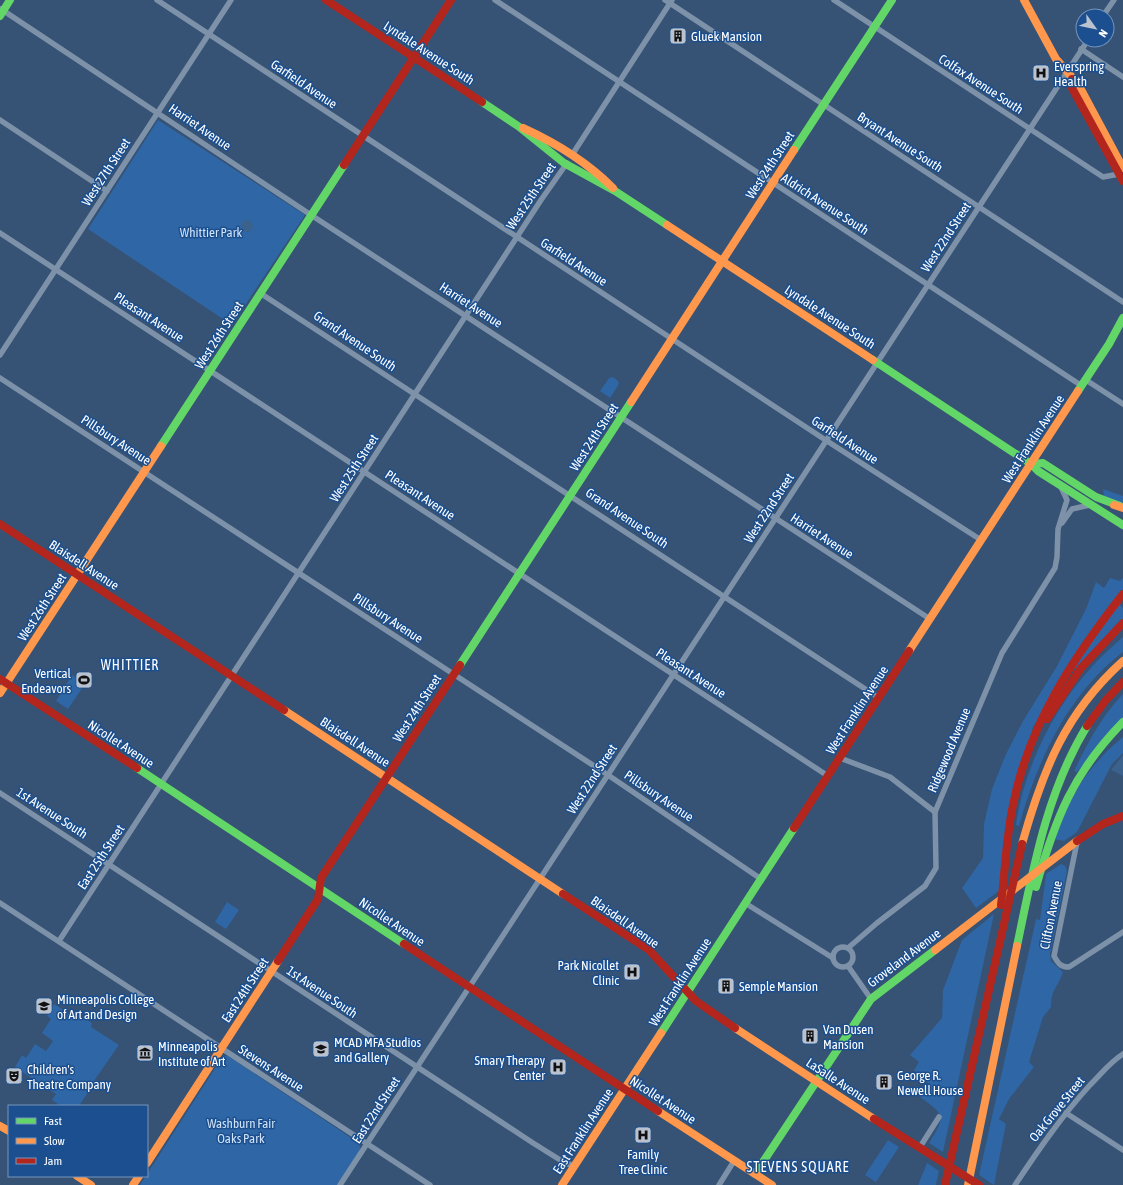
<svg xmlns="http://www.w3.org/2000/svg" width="1123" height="1185" font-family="'Asap Condensed',sans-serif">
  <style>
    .green { fill: #2f66a5 }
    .water { fill: #3b618d }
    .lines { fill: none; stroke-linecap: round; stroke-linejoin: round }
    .street { stroke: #7d92a8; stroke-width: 5.5 }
    .fast { stroke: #63d668; stroke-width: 8 }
    .slow { stroke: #ff974d; stroke-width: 8 }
    .jam { stroke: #b3261e; stroke-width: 8 }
    .labels { text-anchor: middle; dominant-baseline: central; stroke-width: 3; stroke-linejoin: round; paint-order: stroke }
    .poi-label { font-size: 13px; fill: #fff; stroke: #1b4f8f; text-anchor: start }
    .street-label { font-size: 13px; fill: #fff; stroke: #1b4f8f }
    .park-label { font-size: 13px; fill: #cfe3fa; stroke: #1b4f8f }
    .neighbourhood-label { font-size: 14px; letter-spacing: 1px; fill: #fff; stroke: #1b4f8f }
  </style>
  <rect width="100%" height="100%" fill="#365274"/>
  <g class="green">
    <polygon points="158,120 305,215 232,325 88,229"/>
    <polygon points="613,377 618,381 619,384 610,398 600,391 609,378"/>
    <polygon points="1103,489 1123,496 1123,503 1104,497"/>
    <polygon points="1110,578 1120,581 1123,578 1123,590 1033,727 999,891 976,908 962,888 983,858 984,824 992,789 1006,754 1023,721 1057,666 1086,609 1096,582 1104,588"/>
    <polygon points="1119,604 1123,608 1123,620 1062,682"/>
    <path d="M1123,637v15c-55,42 -86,109 -104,174l-3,-1c7,-54 37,-116 74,-156 10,-12 22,-22 33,-32z"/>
    <polygon points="72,675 85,684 68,709 56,701"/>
    <path d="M1123,694v24l-46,54 -3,-1c14,-29 27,-54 49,-77z"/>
    <path d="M1123,737v16l-11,11 -35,68 -13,9 -10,-2c15,-41 34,-74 69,-102z"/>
    <path d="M1061,864l4,2 2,5 -17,83 1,7 12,11c-5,15 -12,17 -12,35l-8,10 -14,45 5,5 -25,32 -10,20 7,5 -12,61 -15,-10 57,-256 4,1 6,-46z"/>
    <polygon points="227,902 239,910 226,929 215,922"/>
    <path d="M994,914l-51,238 -14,-9c17,-27 16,-28 -9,-46l9,-13 -15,-14 5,-8 -9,-7 32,-37 1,-28 19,-50z"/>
    <polygon points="54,1004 78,1019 81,1016 92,1023 91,1027 119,1045 89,1088 90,1089 79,1106 61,1106 52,1100 56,1094 15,1067 22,1055 26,1058 35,1044 46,1051 53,1041 42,1033 51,1019 47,1016"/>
    <polygon points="223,1056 228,1056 359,1143 361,1151 338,1185 140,1185"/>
    <polygon points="888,1140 899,1147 876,1182 865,1175"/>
    <polygon points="927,1163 939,1171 936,1185 918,1185"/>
  </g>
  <g class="water">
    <circle cx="247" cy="226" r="6"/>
    <polygon points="1123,755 1123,776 1111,770"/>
  </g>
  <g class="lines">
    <g class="street">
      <polyline points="157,0 827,441 981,540"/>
      <polyline points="495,0 1082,386"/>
      <polyline points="665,0 1123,302"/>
      <polyline points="834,0 1103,177 1119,174"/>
      <polyline points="1,9 311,215 930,619"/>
      <polyline points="1103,16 1114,0"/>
      <polyline points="1081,49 1123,77"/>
      <polyline points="0,120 107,191"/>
      <polyline points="572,155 672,0"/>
      <polyline points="0,233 828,776"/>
      <polyline points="260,293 879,698"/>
      <polyline points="0,355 231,0"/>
      <polyline points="0,378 608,775 761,879"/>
      <polyline points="1086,380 1123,404"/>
      <polyline points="1062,523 1072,509 1090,505"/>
      <polyline points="840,758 890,777 935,812"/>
      <polyline points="0,793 533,1143 565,1163 575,1166"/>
      <path d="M1077,842l-23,114c4,7 6,11 15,11l54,-35"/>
      <polyline points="0,903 430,1185"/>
      <polyline points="745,903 833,958"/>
      <polyline points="59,941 541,200 567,163"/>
      <circle cx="843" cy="957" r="10"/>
      <polyline points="848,948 877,923 925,886 936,868 935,812 1002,653 1055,568 1057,557 1058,529 1067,500 1061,487"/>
      <polyline points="848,966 871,999"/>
      <polyline points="1066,1113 1123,1150"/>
      <polyline points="920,1147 939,1117"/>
      <polyline points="340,1185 1088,40"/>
      <polyline points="719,1185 734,1161"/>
      <path d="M1015,1185c24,-36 46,-68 75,-100 11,-11 20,-23 33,-31"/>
    </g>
    <g class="fast">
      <polyline points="0,16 10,0"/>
      <polyline points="482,102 518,126 564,163 615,191 667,225"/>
      <polyline points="794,150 892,0"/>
      <polyline points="873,360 1031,464 1038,471 1123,525"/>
      <polyline points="1078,391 1109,344 1123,318"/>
      <polyline points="161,446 344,165"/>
      <polyline points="1031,464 1043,463 1096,497 1120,506"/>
      <polyline points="460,665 631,402"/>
      <polyline points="137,768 404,944"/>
      <path d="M1036,887c19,-68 37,-114 87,-165"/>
      <path d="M1017,946c16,-76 29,-153 70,-220"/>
      <polyline points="661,1033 794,828"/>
      <polyline points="755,1174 871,999 935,950"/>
    </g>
    <g class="slow">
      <polyline points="1024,0 1056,59 1078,84 1123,168"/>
      <path d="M523,128c33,15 64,34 90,60"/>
      <polyline points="667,225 873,360"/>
      <polyline points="631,402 794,150"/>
      <polyline points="1114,505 1123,508"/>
      <polyline points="909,651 1078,391"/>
      <polyline points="0,693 161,446"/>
      <polyline points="284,710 563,894"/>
      <path d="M1022,844c21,-74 43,-131 101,-183"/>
      <polyline points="935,950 1077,841"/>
      <polyline points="735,1028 874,1119"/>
      <polyline points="658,1111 772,1185"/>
      <polyline points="0,1126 9,1131"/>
      <polyline points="147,1163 278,961"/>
      <polyline points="77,1176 91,1185"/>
      <polyline points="133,1185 139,1176"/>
      <polyline points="562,1185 661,1033"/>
      <polyline points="968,1185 1017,946"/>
    </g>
    <g class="jam">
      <polyline points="326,0 482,102"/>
      <polyline points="1072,79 1072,88 1123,181"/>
      <polyline points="344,165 451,0"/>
      <polyline points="0,524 284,710"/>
      <polyline points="0,679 137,768"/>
      <polyline points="1047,719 1081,668 1123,623"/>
      <polyline points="1087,726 1106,700 1123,682"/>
      <polyline points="794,828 909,651"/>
      <polyline points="1077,841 1103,824 1123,816"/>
      <polyline points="563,894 649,950 696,1001 735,1028"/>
      <path d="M1001,905c4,-33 5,-67 12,-100 16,-81 60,-147 110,-211"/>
      <polyline points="404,944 658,1111"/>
      <polyline points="278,961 318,899 321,878 460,665"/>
      <polyline points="874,1119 979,1185"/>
      <polyline points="945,1185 1022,844"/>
    </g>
  </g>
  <defs>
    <g id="building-square" transform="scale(0.9)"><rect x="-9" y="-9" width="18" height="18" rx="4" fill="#b9c2ce" stroke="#1b4f8f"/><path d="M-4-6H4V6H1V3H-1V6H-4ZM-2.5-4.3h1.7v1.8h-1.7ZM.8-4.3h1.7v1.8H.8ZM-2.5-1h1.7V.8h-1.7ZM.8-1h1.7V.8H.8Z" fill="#111"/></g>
    <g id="hospital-square" transform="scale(0.9)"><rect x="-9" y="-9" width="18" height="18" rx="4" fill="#b9c2ce" stroke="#1b4f8f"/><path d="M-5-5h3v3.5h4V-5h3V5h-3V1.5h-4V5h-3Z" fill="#111"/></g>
    <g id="stadium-square" transform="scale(0.9)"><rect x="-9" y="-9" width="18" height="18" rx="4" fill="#b9c2ce" stroke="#1b4f8f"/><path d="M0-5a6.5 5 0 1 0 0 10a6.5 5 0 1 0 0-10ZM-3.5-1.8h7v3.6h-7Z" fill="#111"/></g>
    <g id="university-square" transform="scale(0.9)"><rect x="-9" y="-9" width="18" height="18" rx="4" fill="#b9c2ce" stroke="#1b4f8f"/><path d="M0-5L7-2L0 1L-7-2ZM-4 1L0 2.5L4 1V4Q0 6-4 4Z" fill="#111"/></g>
    <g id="museum-square" transform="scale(0.9)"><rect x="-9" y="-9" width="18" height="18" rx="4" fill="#b9c2ce" stroke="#1b4f8f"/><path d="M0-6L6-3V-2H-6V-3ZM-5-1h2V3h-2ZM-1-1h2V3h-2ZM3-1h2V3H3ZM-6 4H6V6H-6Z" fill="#111"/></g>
    <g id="theatre-square" transform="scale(0.9)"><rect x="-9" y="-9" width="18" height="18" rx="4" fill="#b9c2ce" stroke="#1b4f8f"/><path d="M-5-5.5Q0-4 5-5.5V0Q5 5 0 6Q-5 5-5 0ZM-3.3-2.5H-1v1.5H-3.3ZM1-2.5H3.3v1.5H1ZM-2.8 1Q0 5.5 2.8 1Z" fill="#111"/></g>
  </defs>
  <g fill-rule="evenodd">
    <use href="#building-square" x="678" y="36"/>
    <use href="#hospital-square" x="1041" y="73"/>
    <use href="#stadium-square" x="84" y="680"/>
    <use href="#hospital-square" x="632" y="972"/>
    <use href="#building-square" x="726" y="986"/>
    <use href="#university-square" x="44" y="1006"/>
    <use href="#building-square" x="810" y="1036"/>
    <use href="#university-square" x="321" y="1049"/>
    <use href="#museum-square" x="145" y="1053"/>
    <use href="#hospital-square" x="558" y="1067"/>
    <use href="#theatre-square" x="14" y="1076"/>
    <use href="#building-square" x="884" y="1082"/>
    <use href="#hospital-square" x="643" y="1135"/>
  </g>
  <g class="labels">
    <g class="poi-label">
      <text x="691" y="36">Gluek Mansion</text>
      <text x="1054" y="66">Everspring<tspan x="1054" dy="15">Health</tspan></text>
      <text x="71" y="673" text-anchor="end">Vertical<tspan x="71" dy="15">Endeavors</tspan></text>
      <text x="619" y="965" text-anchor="end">Park Nicollet<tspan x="619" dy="15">Clinic</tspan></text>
      <text x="739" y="986">Semple Mansion</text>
      <text x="57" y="999">Minneapolis College<tspan x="57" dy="15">of Art and Design</tspan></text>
      <text x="823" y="1029">Van Dusen<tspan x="823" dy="15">Mansion</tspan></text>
      <text x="334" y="1042">MCAD MFA Studios<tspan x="334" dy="15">and Gallery</tspan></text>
      <text x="158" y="1046">Minneapolis<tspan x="158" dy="15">Institute of Art</tspan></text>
      <text x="545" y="1060" text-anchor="end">Smary Therapy<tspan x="545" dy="15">Center</tspan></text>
      <text x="27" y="1069">Children's<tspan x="27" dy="15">Theatre Company</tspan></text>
      <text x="897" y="1075">George R.<tspan x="897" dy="15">Newell House</tspan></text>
      <text x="643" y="1154" text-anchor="middle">Family<tspan x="643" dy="15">Tree Clinic</tspan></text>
    </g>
    <g class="street-label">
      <text transform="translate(429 53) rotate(33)">Lyndale Avenue South</text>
      <text transform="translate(304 84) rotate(34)">Garfield Avenue</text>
      <text transform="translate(981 84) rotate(33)">Colfax Avenue South</text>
      <text transform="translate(200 127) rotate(34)">Harriet Avenue</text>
      <text transform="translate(900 142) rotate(33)">Bryant Avenue South</text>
      <text transform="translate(770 165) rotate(-57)">West 24th Street</text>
      <text transform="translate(106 172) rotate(-57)">West 27th Street</text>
      <text transform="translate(531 196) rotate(-56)">West 25th Street</text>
      <text transform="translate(825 204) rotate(33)">Aldrich Avenue South</text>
      <text transform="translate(946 237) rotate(-57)">West 22nd Street</text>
      <text transform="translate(574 262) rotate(33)">Garfield Avenue</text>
      <text transform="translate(471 305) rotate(33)">Harriet Avenue</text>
      <text transform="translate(149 317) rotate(33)">Pleasant Avenue</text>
      <text transform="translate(830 317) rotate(33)">Lyndale Avenue South</text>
      <text transform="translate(219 335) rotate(-57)">West 26th Street</text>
      <text transform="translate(355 341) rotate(34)">Grand Avenue South</text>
      <text transform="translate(594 437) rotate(-57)">West 24th Street</text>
      <text transform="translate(1033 439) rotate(-57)">West Franklin Avenue</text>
      <text transform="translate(116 440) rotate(33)">Pillsbury Avenue</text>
      <text transform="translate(845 440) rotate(33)">Garfield Avenue</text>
      <text transform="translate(354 468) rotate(-57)">West 25th Street</text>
      <text transform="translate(420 495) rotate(33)">Pleasant Avenue</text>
      <text transform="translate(769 508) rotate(-57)">West 22nd Street</text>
      <text transform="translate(627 518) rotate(34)">Grand Avenue South</text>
      <text transform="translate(822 536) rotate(33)">Harriet Avenue</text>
      <text transform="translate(84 565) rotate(33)">Blaisdell Avenue</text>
      <text transform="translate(42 607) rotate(-57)">West 26th Street</text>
      <text transform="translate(388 618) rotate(33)">Pillsbury Avenue</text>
      <text transform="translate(691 673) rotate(33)">Pleasant Avenue</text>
      <text transform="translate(417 708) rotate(-57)">West 24th Street</text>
      <text transform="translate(857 710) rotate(-57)">West Franklin Avenue</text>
      <text transform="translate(355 742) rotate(33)">Blaisdell Avenue</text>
      <text transform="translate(121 744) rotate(33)">Nicollet Avenue</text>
      <text transform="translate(949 750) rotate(-67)">Ridgewood Avenue</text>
      <text transform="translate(592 779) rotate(-57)">West 22nd Street</text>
      <text transform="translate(659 796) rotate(34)">Pillsbury Avenue</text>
      <text transform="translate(52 813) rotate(33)">1st Avenue South</text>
      <text transform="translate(101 857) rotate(-57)">East 25th Street</text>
      <text transform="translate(1051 915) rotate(-79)">Clifton Avenue</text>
      <text transform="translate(392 922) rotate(34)">Nicollet Avenue</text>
      <text transform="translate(625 922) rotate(35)">Blaisdell Avenue</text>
      <text transform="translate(904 958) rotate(-37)">Groveland Avenue</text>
      <text transform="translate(680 982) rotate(-57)">West Franklin Avenue</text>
      <text transform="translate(245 990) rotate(-57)">East 24th Street</text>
      <text transform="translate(322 992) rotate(34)">1st Avenue South</text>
      <text transform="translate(271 1068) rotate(33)">Stevens Avenue</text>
      <text transform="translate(838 1081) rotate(33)">LaSalle Avenue</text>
      <text transform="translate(663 1100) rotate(33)">Nicollet Avenue</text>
      <text transform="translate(1057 1109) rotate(-51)">Oak Grove Street</text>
      <text transform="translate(376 1110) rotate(-57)">East 22nd Street</text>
      <text transform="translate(583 1131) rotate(-57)">East Franklin Avenue</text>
    </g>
    <g class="park-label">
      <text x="211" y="232">Whittier Park</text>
      <text x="241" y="1123">Washburn Fair<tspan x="241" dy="15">Oaks Park</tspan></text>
    </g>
    <g class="neighbourhood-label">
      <text x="130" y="665">WHITTIER</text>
      <text x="798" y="1167">STEVENS SQUARE</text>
    </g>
  </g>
  <rect x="8" y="1105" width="140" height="72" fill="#1b4f8f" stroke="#7695bc"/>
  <rect x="16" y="1118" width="20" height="6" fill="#63d668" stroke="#7695bc"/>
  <text x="44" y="1125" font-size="12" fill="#ffffff">Fast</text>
  <rect x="16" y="1138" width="20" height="6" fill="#ff974d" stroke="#7695bc"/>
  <text x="44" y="1145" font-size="12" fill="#ffffff">Slow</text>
  <rect x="16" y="1158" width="20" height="6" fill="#b3261e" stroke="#7695bc"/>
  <text x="44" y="1165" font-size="12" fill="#ffffff">Jam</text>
  <g transform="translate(1095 28) rotate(123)"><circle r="19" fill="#1b4f8f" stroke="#7695bc"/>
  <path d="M0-3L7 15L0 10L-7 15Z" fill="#b9c2ce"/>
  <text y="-6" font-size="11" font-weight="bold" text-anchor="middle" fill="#ffffff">N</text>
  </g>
</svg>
